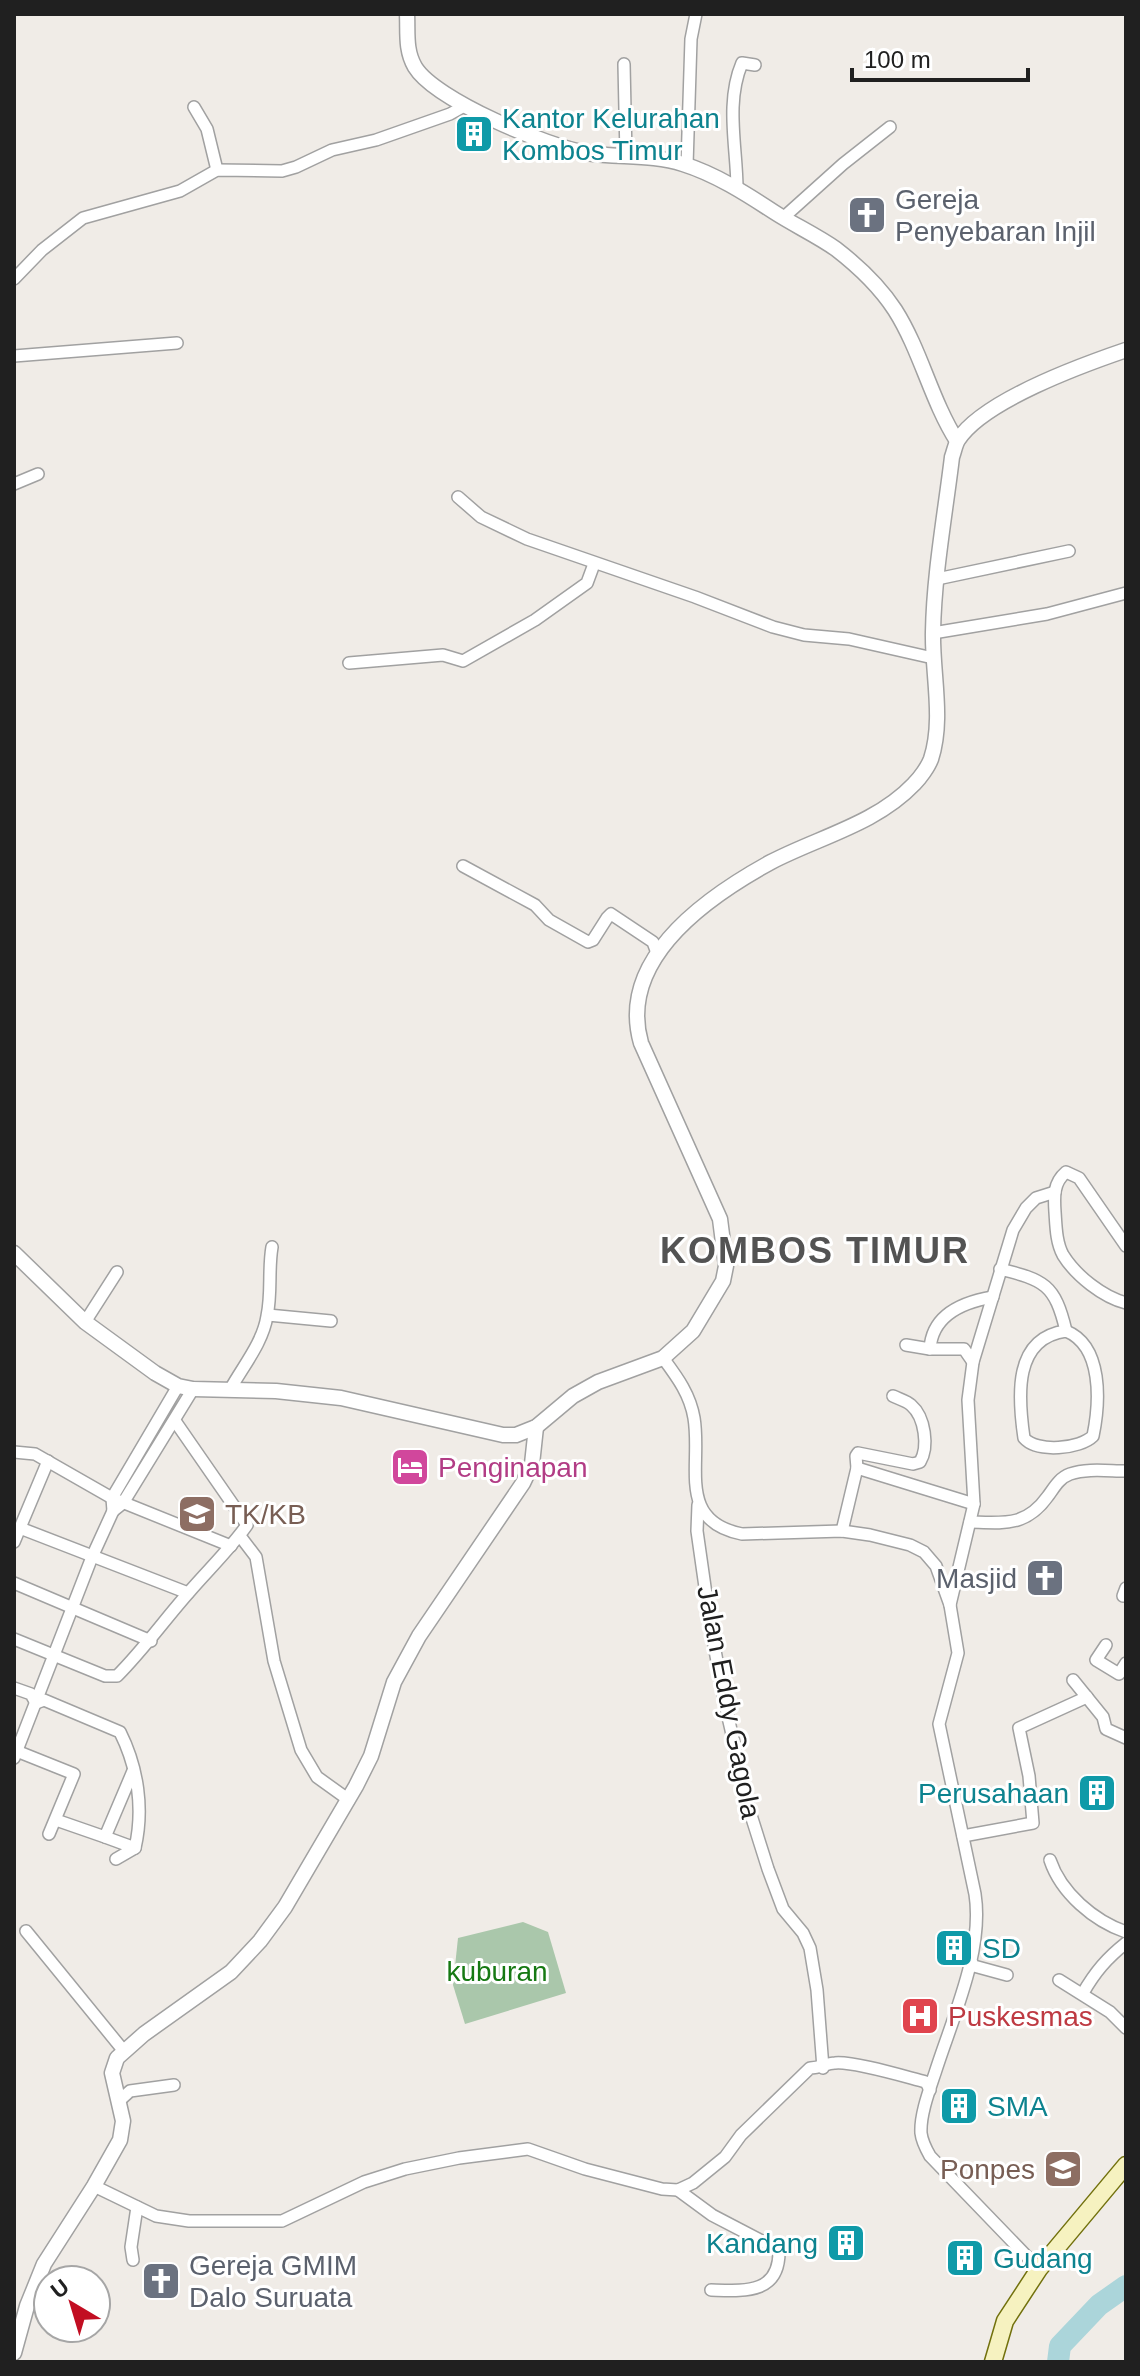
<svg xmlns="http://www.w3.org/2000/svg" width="1140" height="2376" font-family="Helvetica,sans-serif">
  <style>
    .cemetery { fill: #aac7ab }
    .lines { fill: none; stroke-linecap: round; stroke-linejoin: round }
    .river { stroke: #abd5da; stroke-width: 22 }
    .minor-casing { stroke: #a1a1a1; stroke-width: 14 }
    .tertiary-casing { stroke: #a1a1a1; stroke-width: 17 }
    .secondary-casing { stroke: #72710d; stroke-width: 19 }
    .minor { stroke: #fff; stroke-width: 11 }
    .tertiary { stroke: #fff; stroke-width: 14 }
    .secondary { stroke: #f6f2c0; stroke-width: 16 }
    .labels { text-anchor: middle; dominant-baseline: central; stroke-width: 6; stroke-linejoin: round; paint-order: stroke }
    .culture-label { font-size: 28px; fill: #0d838f; stroke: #fff; text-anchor: start }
    .worship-label { font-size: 28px; fill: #5b616d; stroke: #fff; text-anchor: start }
    .hotel-label { font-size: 28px; fill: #b23c85; stroke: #fff; text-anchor: start }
    .education-label { font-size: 28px; fill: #785e54; stroke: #fff; text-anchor: start }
    .street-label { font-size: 28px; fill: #202020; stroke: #fff }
    .park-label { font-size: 28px; fill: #167913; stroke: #fff }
    .health-label { font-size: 28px; fill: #be3a42; stroke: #fff; text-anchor: start }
    .district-label { font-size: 36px; font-weight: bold; letter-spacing: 2px; fill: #535353; stroke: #fff }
  </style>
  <rect width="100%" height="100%" fill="#f0ece7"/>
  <polygon class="cemetery" points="523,1922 548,1932 566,1993 465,2024 453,1985 458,1938"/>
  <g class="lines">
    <polyline class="river" points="1058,2362 1060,2346 1099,2305 1126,2286"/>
    <g class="minor-casing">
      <g id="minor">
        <polyline points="624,64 626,156"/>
        <polyline points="194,107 207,129 217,170"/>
        <polyline points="687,165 691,39 696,14"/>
        <path d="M737,189c0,-41 -12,-86 5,-126l13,2"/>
        <polyline points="784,217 843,164 890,127"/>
        <polyline points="14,279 42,250 83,218 180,191 217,170 282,171 296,167 332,150 376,140 450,114 466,105"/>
        <polyline points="14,356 177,343"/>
        <polyline points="14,484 38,474"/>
        <polyline points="458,497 481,517 527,539 695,597 773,627 804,635 849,639 933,658"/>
        <polyline points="937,579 1069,551"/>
        <polyline points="933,633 1047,614 1126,593"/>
        <polyline points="349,663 443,655 463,661 535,620 587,583 594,564"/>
        <polyline points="463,866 535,905 549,920 588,942 593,940 607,918 611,914 653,942 657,953"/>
        <path d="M1126,1246l-47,-68 -13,-6c-13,11 -12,25 -11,40 1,14 1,30 8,43 13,21 40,42 63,48"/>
        <path d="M1000,1269c44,11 55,15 66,62"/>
        <polyline points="268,1315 331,1321"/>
        <polyline points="85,1322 117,1272"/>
        <path d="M1066,1331c37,15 34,71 27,105 -13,13 -56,17 -69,2 -6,-41 -11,-100 42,-107z"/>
        <polyline points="906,1345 930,1349 964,1349 973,1362"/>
        <path d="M930,1349c2,-34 33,-47 63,-52"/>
        <path d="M663,1358c14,19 27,36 31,60 8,47 -18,103 48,116l100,-3 28,4 40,10 14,7 12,14 14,39 8,48 -19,71 36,170c9,57 -23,125 -40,179 -6,18 -15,42 -14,60 1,9 5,16 9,23l109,113"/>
        <polyline points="178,1386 112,1498 113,1511 123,1503 193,1389"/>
        <path d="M231,1388c13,-23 32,-46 36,-72 5,-23 1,-46 5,-69"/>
        <polyline points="14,1452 35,1454 112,1498 231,1546"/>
        <path d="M857,1468l-1,-12 2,-3 55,11 7,-2c9,-15 5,-45 -9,-57 -4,-4 -12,-6 -18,-9"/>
        <polyline points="698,1505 697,1531 711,1629 725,1704 750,1812 768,1869 783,1909 803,1933 810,1948 817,1990 823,2068"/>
        <path d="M970,1522c34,1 56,5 78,-26 6,-8 11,-18 22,-22 17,-6 38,-3 56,-3"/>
        <polyline points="20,1528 188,1593"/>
        <polyline points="842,1531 857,1468 974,1504"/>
        <polyline points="240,1536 256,1557 274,1661 301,1750 317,1777 349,1800"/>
        <polyline points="14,1542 48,1461"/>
        <polyline points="14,1583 151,1641"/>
        <polyline points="1123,1596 1126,1588"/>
        <polyline points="950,1605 974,1504 968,1400 973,1362 1013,1230 1026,1208 1036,1198 1055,1192"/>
        <path d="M14,1639l91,37h12c27,-27 48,-57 73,-85 19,-22 40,-42 57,-66l-72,-104"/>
        <polyline points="1106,1645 1096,1660 1119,1674 1126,1663"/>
        <polyline points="1073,1680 1103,1717 1106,1729 1126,1738"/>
        <path d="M14,1688l17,6 5,9 8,-3 76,32c18,36 24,77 15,116l-30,-11"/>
        <polyline points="14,1750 74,1774 49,1834"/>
        <polyline points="14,1758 92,1557 113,1511"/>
        <polyline points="56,1820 105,1837 133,1771"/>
        <polyline points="963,1836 1033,1823 1029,1776 1019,1728 1087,1697"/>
        <polyline points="116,1859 135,1848"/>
        <path d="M1050,1860c11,33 44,61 76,72"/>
        <polyline points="26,1931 123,2050"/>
        <polyline points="970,1960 974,1966 1007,1975"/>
        <polyline points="1059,1980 1110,2012 1126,2028"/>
        <path d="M1083,1993c12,-21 24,-35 43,-50"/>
        <polyline points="119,2101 130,2091 174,2085"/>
        <path d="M94,2186l62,30 33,5h93l82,-39 41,-13 54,-11 69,-9 57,20 77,20 16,1 15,-7 32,-26 16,-22 69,-67c11,0 16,-5 25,-5 18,-2 71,14 91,19l4,8"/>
        <path d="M678,2190l34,25 67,35c1,45 -36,41 -68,40"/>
        <polyline points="133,2260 131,2247 137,2207"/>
      </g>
    </g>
    <g class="tertiary-casing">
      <g id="tertiary">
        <path d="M407,14c1,18 -2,36 8,53 20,33 133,80 172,86 31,5 65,1 96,11 32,10 62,29 91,48 20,13 42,23 62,37 22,17 44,38 59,61 26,41 36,90 62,131"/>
        <path d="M14,1253l71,69 70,51 23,13 15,3 83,2 65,7 162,37h13l20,-8 37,-31 25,-14 65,-24 30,-27 30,-50 3,-15 -6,-47 -79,-176c-24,-84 66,-146 130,-181 48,-25 105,-38 143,-78 6,-6 14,-17 17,-25 13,-40 1,-86 2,-127 1,-58 12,-117 19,-175 2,-5 3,-12 6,-17 25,-39 124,-75 168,-90"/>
        <polyline points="14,2353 27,2306 44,2264 94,2186 120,2140 123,2121 112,2073 117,2058 144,2034 231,1972 260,1941 285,1907 356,1786 371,1756 394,1682 419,1636 523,1483 532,1464 536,1427"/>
      </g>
    </g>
    <g class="secondary-casing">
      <polyline id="secondary" points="993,2362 1005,2321 1039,2269 1126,2165"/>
    </g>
    <use href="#minor" class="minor"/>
    <use href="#tertiary" class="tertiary"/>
    <use href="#secondary" class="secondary"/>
  </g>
  <defs>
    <g id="building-square" transform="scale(2)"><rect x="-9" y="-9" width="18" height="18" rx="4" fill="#0f9aa8" stroke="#fff"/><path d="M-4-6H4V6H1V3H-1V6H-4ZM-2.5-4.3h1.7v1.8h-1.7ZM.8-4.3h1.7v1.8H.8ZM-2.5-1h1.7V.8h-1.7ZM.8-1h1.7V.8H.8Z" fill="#fff"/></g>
    <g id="church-square" transform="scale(2)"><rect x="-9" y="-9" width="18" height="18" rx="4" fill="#6b7280" stroke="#fff"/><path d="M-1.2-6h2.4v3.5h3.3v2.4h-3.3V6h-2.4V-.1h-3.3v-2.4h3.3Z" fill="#fff"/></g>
    <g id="hotel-square" transform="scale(2)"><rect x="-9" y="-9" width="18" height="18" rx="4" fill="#d1479c" stroke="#fff"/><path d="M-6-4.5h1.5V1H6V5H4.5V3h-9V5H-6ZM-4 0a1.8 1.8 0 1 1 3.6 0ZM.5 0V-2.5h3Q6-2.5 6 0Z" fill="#fff"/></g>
    <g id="school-square" transform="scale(2)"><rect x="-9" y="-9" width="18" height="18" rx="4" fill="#8d6e63" stroke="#fff"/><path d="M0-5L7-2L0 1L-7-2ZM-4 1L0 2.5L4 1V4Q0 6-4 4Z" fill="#fff"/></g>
    <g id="hospital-square" transform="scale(2)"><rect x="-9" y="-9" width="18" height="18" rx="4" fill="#e0444e" stroke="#fff"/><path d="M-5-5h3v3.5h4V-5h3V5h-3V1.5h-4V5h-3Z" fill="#fff"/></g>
  </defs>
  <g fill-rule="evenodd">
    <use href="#building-square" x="474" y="134"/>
    <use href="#church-square" x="867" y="215"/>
    <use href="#hotel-square" x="410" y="1467"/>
    <use href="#school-square" x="197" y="1514"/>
    <use href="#church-square" x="1045" y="1578"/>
    <use href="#building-square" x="1097" y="1793"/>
    <use href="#building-square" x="954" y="1948"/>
    <use href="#hospital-square" x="920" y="2016"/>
    <use href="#building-square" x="959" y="2106"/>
    <use href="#school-square" x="1063" y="2169"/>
    <use href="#building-square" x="846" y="2243"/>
    <use href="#building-square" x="965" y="2258"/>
    <use href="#church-square" x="161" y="2281"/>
  </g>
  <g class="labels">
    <g class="culture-label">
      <text x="502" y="118">Kantor Kelurahan<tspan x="502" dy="32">Kombos Timur</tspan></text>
      <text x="1069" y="1793" text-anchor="end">Perusahaan</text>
      <text x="982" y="1948">SD</text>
      <text x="987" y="2106">SMA</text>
      <text x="818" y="2243" text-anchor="end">Kandang</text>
      <text x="993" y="2258">Gudang</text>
    </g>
    <g class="worship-label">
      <text x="895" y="199">Gereja<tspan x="895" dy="32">Penyebaran Injil</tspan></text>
      <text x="1017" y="1578" text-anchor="end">Masjid</text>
      <text x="189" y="2265">Gereja GMIM<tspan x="189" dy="32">Dalo Suruata</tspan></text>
    </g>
    <g class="hotel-label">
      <text x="438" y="1467">Penginapan</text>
    </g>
    <g class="education-label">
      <text x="225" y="1514">TK/KB</text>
      <text x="1035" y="2169" text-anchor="end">Ponpes</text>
    </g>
    <g class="street-label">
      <text transform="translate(729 1702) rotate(79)">Jalan Eddy Gagola</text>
    </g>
    <g class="park-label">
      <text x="497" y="1971">kuburan</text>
    </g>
    <g class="health-label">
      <text x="948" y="2016">Puskesmas</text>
    </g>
    <g class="district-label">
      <text x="815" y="1250">KOMBOS TIMUR</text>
    </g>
  </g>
  <rect width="1140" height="2376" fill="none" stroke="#202020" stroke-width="32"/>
  <g transform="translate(72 2304) rotate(322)"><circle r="38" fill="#ffffff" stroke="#a6a6a6" stroke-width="2"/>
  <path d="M0-6L14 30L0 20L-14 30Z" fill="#c20e22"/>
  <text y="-12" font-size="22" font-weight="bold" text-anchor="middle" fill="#202020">U</text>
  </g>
  <path d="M852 68v12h176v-12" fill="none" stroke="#202020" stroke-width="4"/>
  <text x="864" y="68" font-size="24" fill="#202020" stroke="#ffffff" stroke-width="6" paint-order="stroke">100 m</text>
</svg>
